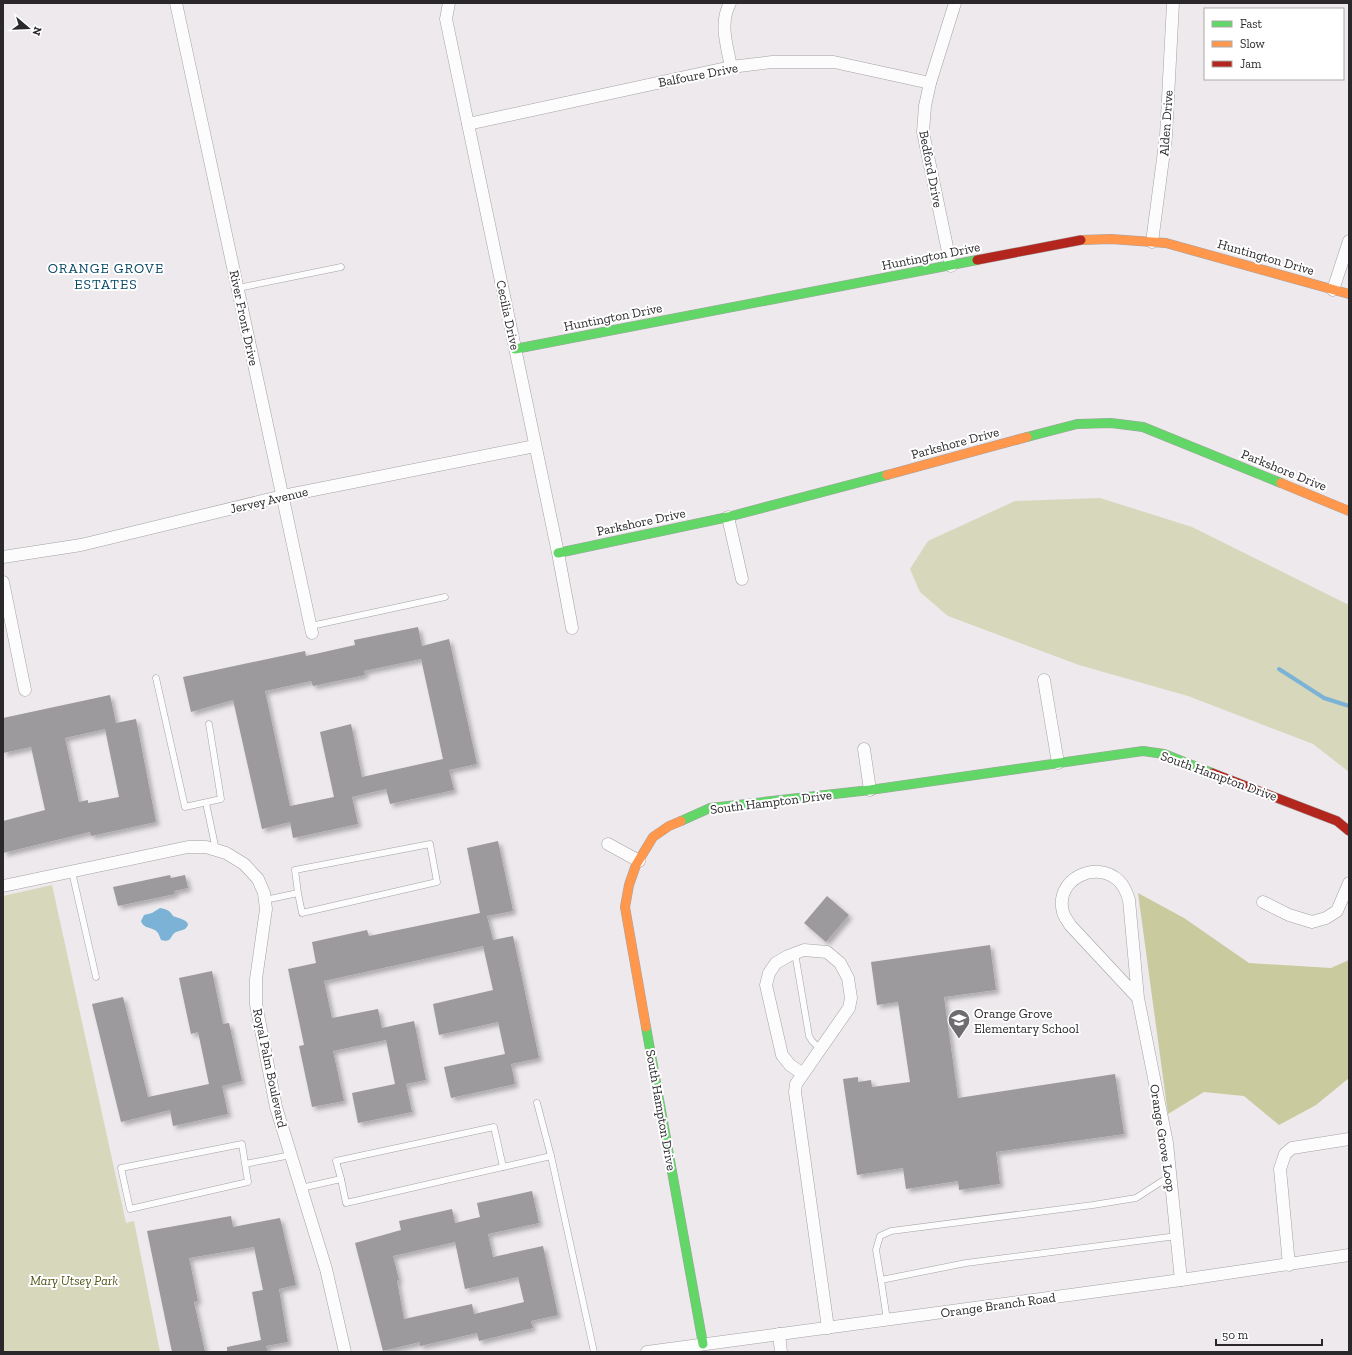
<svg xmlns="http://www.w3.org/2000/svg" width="1352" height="1355" font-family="'Zilla Slab',serif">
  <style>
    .green { fill: #d7d7bb }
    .forest { fill: #c9ca9e }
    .water { fill: #7bb2d5 }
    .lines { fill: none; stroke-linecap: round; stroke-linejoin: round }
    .stream { stroke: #7bb2d5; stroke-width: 4 }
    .building { fill: #9d9a9d; fill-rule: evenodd; filter: url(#shadow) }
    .lane-casing { stroke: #a4a2a4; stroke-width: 7 }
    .street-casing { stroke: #a4a2a4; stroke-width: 13 }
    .fast-casing { stroke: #a4a2a4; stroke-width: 10 }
    .slow-casing { stroke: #a4a2a4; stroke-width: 10 }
    .jam-casing { stroke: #a4a2a4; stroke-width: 10 }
    .lane { stroke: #fcfcfc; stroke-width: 6 }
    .street { stroke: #fcfcfc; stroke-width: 12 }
    .fast { stroke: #63d668; stroke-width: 9 }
    .slow { stroke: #ff974d; stroke-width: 9 }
    .jam { stroke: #b3261e; stroke-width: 9 }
    .labels { text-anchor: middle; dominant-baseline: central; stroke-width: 4; stroke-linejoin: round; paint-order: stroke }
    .street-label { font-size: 13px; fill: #2a282a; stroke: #fff }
    .poi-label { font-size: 13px; fill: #2a282a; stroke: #fff; text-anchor: start }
    .park-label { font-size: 13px; font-style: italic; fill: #525518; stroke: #fff }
    .neighbourhood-label { font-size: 14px; letter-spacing: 1px; fill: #064666; stroke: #fff }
  </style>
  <defs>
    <filter id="shadow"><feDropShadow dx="3.5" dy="3.5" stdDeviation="2" flood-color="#0004"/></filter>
  </defs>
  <rect width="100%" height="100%" fill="#ede9ed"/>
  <g class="green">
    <polygon points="1100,498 1192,527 1349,605 1349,772 1313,744 1188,696 1079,665 948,616 920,592 910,569 928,541 1015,501"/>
    <polygon points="52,885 126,1223 134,1221 160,1352 3,1352 3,896"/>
  </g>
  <polygon class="forest" points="1138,893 1184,918 1249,963 1331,968 1349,960 1349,1078 1316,1105 1279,1125 1244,1096 1204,1092 1168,1114"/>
  <path class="water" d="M160,908c7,1 10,3 13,8 4,2 22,5 12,13 -2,1 -6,2 -9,3 -7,4 -3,11 -15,8 -1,-3 -2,-5 -3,-7 -5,-7 -14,-3 -17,-12l3,-6 8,-2z"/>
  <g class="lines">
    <polyline class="stream" points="1279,669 1324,698 1349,706"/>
  </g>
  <g class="building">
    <path d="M418,627l4,19 27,-7 28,125 -28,6 5,20 -64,14 -4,-15 -34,8 6,27 -65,14 -3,-16 -28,7 -29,-129 -42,12 -8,-35 122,-26 1,5 49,-11 -1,-5zM421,659l22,100 -81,18 -11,-53 -31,8 14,65 -44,9 -25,-115 46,-10 2,5 52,-11 -1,-4z"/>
    <path d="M110,695l6,28 20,-4 20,103 -65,14 -1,-4 -87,21v-32l42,-11 -14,-63 -28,6v-35zM105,729l14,68 -31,6v-3l-9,2 -14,-64z"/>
    <polygon points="498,841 513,911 487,916 493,940 513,936 539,1058 511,1064 515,1084 451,1098 444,1067 505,1054 498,1022 439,1035 433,1004 493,990 483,946 324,981 332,1018 378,1009 382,1028 414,1021 426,1080 406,1084 412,1112 358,1123 352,1093 395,1084 386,1040 333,1051 344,1101 312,1107 299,1046 304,1045 288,969 316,963 312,942 367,930 369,936 480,913 467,848"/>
    <polygon points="170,875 171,878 185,875 188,888 174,891 175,894 118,906 113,887"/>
    <polygon points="827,896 849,915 826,942 804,923"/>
    <polygon points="990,945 996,990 944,997 958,1098 1115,1074 1124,1134 996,1152 1000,1184 959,1190 958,1181 906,1189 903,1168 857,1175 843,1079 858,1077 858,1082 871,1080 872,1087 910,1082 898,1002 877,1005 871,962"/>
    <polygon points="212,971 223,1024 229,1023 242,1081 222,1086 228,1114 173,1126 170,1110 121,1122 92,1004 123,997 148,1097 209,1084 198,1032 191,1034 179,978"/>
    <path d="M532,1191l7,32 -51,11 5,23 50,-11 15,69 -27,6 2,7 -54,13 -2,-8 -57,13v-4l-37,9 -28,-108 46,-13 -2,-9 53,-12 3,14 25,-6 -3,-14zM455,1242l10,47 53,-12 6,25 -50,12 -2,-10 -68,15 -7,-38 2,-1 -6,-24z"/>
    <polygon points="231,1216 233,1227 280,1218 296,1285 279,1289 288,1342 266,1346 268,1352 227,1352 227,1347 261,1340 252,1292 263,1290 254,1247 189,1258 198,1301 194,1302 205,1352 172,1352 147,1231"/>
  </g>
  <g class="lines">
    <g class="lane-casing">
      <g id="lane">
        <polyline points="238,288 341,267"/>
        <polyline points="311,626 445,597"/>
        <polyline points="156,678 185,807 221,799 209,724"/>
        <polyline points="206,803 216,850"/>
        <polyline points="72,872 96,977"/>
        <polyline points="265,900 298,893 302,913 437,882 430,844 295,870 298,893"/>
        <polyline points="795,953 809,1036 812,1041 820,1049"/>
        <polyline points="537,1103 551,1156"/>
        <polyline points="245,1164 242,1144 121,1168 130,1209 248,1182 245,1164 291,1155"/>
        <polyline points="341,1179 336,1161 494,1127 503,1167"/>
        <polyline points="301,1188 341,1179 346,1203 551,1156 594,1352"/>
        <polyline points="881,1280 876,1250 880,1236 891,1231 1093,1205 1136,1198 1170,1176"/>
        <polyline points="887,1320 881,1280 966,1263 1177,1236"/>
      </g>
    </g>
    <g class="street-casing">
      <g id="street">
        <polyline points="176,3 312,633"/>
        <polyline points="449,3 446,19 558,553 572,628"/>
        <path d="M730,3c-11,21 -3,42 1,64"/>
        <polyline points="468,124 731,67 772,62 834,62 930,83"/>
        <polyline points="1152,242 1166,136 1173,3"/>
        <polyline points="951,266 923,132 925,106 930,83 955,3"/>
        <polyline points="1333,290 1349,241"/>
        <polyline points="728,517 742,579"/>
        <polyline points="3,557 81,545 283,496 535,446"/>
        <polyline points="3,582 25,690"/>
        <polyline points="1044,680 1058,763"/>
        <polyline points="864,749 870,790"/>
        <polyline points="608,844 639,861"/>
        <polyline points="3,886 188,847 206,847 226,853 244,864 258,879 264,893 266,909 256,979 256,1004 276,1107 326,1269 345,1352"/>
        <polyline points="1263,902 1289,915 1312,922 1326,918 1337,911 1349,883"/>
        <path d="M1138,998l-68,-73c-2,-4 -6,-8 -7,-13 -9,-33 34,-53 56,-31 6,6 8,12 10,19l9,98 29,145 14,137"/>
        <polyline points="803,1074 790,1065 782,1055 766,985 769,973 776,963 788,956 804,950 827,952 840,963 848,978 851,998 849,1008 803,1074 796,1084 795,1092 828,1328"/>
        <polyline points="1289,1265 1280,1169 1285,1154 1292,1148 1349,1139"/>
        <polyline points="779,1334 781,1352"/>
        <polyline points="647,1352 1181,1280 1349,1255"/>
      </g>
    </g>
    <g class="fast-casing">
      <g id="fast">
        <polyline points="515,349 977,260"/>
        <polyline points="1027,437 1077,424 1111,423 1143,427 1281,483"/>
        <polyline points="558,553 728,517 887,475"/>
        <polyline points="681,821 710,808 870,790 1143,751 1164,754 1212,773"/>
        <polyline points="646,1027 703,1344"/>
      </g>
    </g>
    <g class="slow-casing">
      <g id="slow">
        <polyline points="1081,240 1111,239 1166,243 1349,294"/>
        <polyline points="887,475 1027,437"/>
        <polyline points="1281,483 1349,511"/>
        <polyline points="646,1027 625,907 629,885 636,865 653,837 669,826 681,821"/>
      </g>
    </g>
    <g class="jam-casing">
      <g id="jam">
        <polyline points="977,260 1081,240"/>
        <polyline points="1212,773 1337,821 1349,831"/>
      </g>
    </g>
    <use href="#lane" class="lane"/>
    <use href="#street" class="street"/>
    <use href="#fast" class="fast"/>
    <use href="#slow" class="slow"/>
    <use href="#jam" class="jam"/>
  </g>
  <defs>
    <g id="school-pin" transform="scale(1.15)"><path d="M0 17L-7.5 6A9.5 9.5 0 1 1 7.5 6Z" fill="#6e6c6e" stroke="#fff"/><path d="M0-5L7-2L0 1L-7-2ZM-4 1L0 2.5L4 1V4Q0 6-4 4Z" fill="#fff"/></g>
  </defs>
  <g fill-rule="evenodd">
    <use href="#school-pin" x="959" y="1020"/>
  </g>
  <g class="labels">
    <g class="street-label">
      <text transform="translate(698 75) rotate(-11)">Balfoure Drive</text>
      <text transform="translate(1166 123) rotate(-86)">Alden Drive</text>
      <text transform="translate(931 169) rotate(79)">Bedford Drive</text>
      <text transform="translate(931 256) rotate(-11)">Huntington Drive</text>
      <text transform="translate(1266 257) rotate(16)">Huntington Drive</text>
      <text transform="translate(508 315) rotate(78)">Cecilia Drive</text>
      <text transform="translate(613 317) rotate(-11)">Huntington Drive</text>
      <text transform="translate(244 318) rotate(78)">River Front Drive</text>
      <text transform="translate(955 443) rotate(-15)">Parkshore Drive</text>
      <text transform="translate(1284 470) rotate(22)">Parkshore Drive</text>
      <text transform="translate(269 500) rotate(-13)">Jervey Avenue</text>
      <text transform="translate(641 522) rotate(-12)">Parkshore Drive</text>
      <text transform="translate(1219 776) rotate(20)">South Hampton Drive</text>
      <text transform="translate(771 802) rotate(-7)">South Hampton Drive</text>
      <text transform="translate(270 1068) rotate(78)">Royal Palm Boulevard</text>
      <text transform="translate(661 1110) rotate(80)">South Hampton Drive</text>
      <text transform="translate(1163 1138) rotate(81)">Orange Grove Loop</text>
      <text transform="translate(998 1305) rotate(-8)">Orange Branch Road</text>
    </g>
    <g class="poi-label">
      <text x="974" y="1013">Orange Grove<tspan x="974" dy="15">Elementary School</tspan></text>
    </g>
    <g class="park-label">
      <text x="74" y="1280">Mary Utsey Park</text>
    </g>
    <g class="neighbourhood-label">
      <text x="106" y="268">ORANGE GROVE<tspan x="106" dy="16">ESTATES</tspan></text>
    </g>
  </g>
  <rect width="1352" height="1355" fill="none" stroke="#2a282a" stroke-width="8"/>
  <rect x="1204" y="8" width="140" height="72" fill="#ffffff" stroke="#aaa9aa"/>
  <rect x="1212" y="21" width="20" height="6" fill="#63d668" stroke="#aaa9aa"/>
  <text x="1240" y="28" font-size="12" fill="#2a282a">Fast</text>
  <rect x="1212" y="41" width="20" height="6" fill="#ff974d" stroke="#aaa9aa"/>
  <text x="1240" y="48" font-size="12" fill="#2a282a">Slow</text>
  <rect x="1212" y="61" width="20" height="6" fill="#b3261e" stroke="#aaa9aa"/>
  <text x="1240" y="68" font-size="12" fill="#2a282a">Jam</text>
  <g transform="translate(28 28) rotate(109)" stroke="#ffffff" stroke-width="3" paint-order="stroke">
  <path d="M0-3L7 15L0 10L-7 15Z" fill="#2a282a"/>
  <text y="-6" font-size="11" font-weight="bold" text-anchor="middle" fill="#2a282a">N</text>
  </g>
  <path d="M1216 1339v6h106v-6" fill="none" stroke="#2a282a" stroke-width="2"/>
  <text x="1222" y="1339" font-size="12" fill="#2a282a" stroke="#ffffff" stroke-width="3" paint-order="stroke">50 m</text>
</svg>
